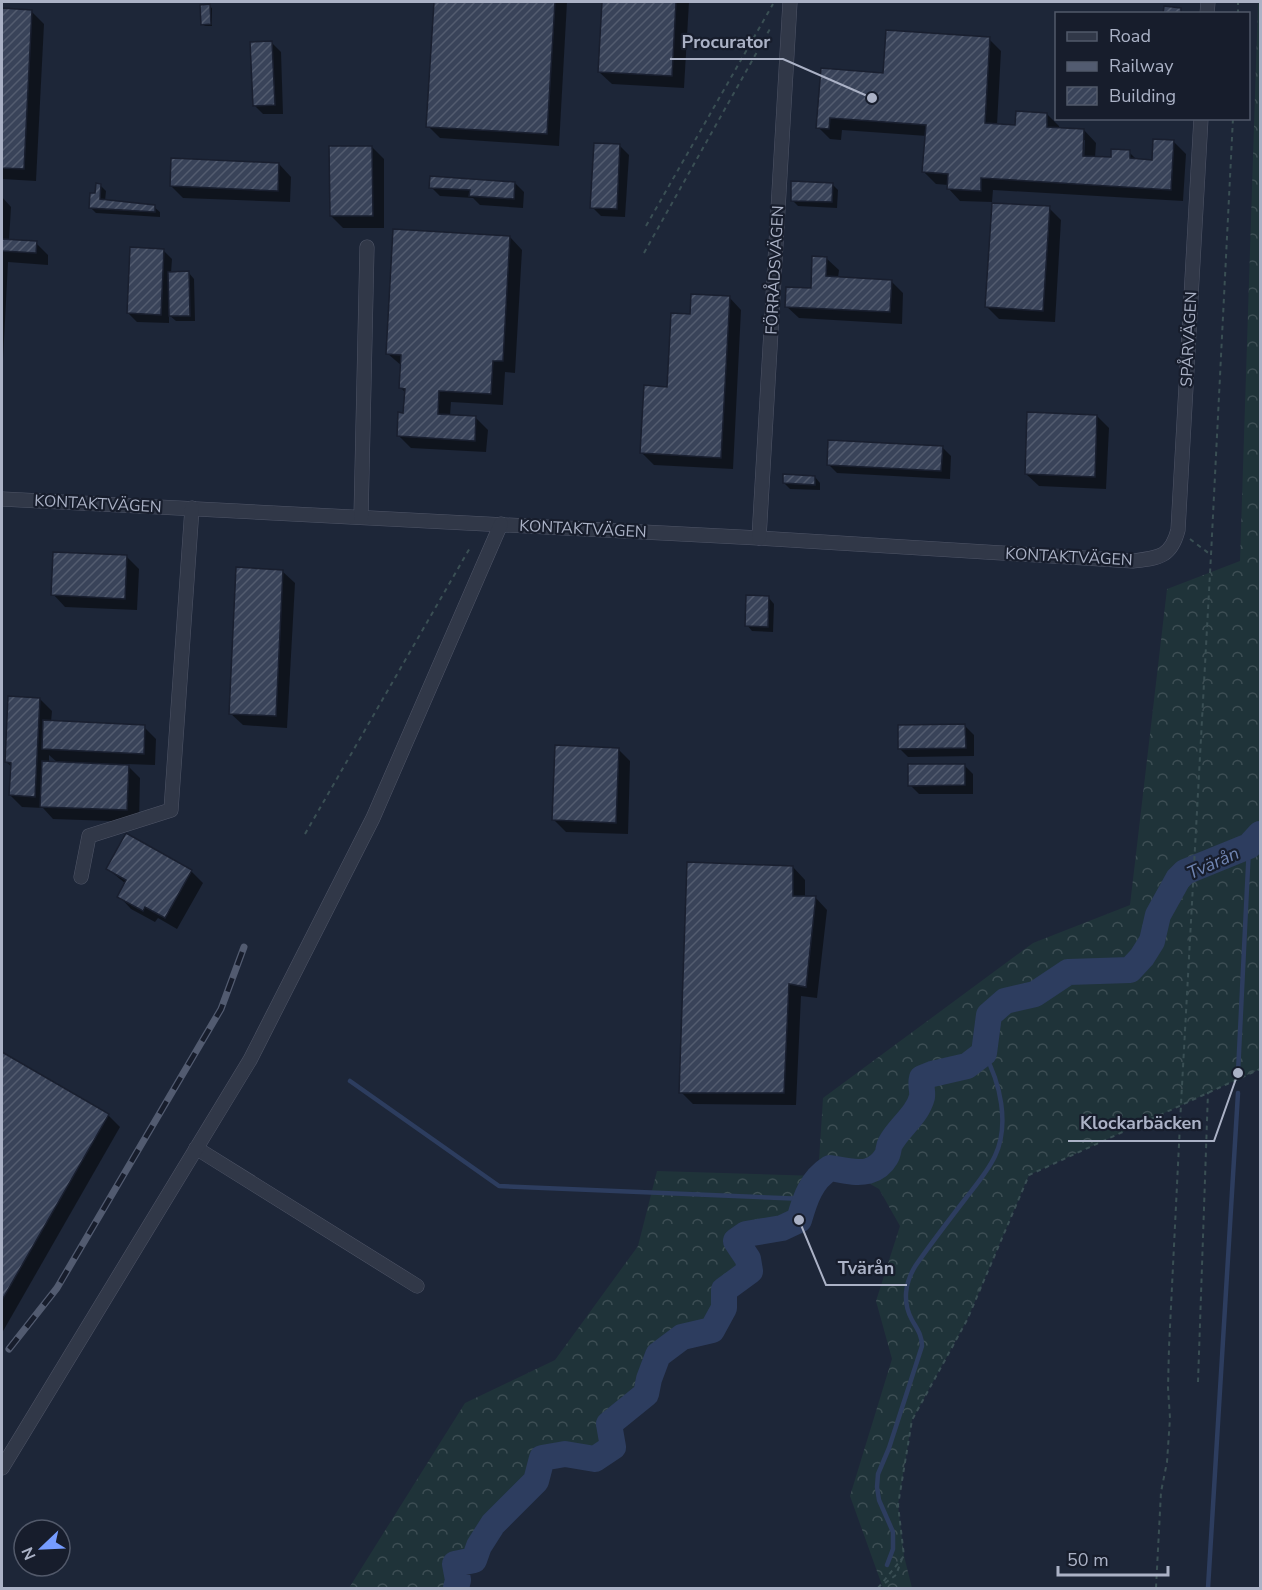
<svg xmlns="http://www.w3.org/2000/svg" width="1262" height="1590" font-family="'Nunito Sans',sans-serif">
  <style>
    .forest { fill: url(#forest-crowns) }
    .shadow { fill: #0007; fill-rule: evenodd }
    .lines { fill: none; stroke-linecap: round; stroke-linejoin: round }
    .stream { stroke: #2d3d5f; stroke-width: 4.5 }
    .river { stroke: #2d3d5f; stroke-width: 26 }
    .building { fill: url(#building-hatch); stroke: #191f2f; stroke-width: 1.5 }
    .minor-casing { stroke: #4f5567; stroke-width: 15 }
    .path { stroke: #3a4f54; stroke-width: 2; stroke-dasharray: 4.5 4.5; stroke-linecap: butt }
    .minor { stroke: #313848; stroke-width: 14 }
    .rail-casing { stroke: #525b70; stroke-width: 7 }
    .rail { stroke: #171d2c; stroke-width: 4.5; stroke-dasharray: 14; stroke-linecap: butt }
    .labels { text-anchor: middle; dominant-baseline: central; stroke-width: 4.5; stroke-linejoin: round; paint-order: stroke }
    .street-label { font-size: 16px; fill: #abb2c6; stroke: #171d2c }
    .water-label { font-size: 18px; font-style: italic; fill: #7085b2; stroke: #171d2c }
    .leader { fill: none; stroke: #abb2c6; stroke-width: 2 }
    .callout-dot { fill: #abb2c6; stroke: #171d2c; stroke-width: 2 }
    .callout-label { font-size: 18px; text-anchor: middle; font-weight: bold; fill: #abb2c6; stroke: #171d2c; stroke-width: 4.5; stroke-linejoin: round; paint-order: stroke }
  </style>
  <defs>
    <pattern id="forest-crowns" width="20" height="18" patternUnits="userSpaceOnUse" patternTransform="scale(1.5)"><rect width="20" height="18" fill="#1f3339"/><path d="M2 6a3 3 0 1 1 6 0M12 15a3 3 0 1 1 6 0" fill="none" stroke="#3d4e54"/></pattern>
    <pattern id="building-hatch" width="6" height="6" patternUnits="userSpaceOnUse" patternTransform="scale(1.5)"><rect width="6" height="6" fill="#394359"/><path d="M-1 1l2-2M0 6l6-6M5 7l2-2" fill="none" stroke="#535c6f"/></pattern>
  </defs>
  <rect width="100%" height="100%" fill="#1d2638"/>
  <path class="forest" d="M1258,2h2v1067l-231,106 -62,145 -55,100 -14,85 6,51 8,32h-29l-33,-92 42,-137 -16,-58 24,-75 -21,-37 -30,-17 -19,-4c-19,12 -25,31 -31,52l-17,8 -35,6 -11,7 12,18 2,12 -26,19v18l-12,22 -30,7 -24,18 -9,24 -3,15 -37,30 4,23 -18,12 -30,-5 -23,4 -6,23 -43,43 -14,22 -5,14 -18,4 2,16 -2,8h-107l116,-185 90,-43 83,-114 19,-75 161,5 5,-78 210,-155 97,-38 37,-316 73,-28z"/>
  <g class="shadow">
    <polygon points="435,2 567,2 559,146 440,138 428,126"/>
    <polygon points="603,2 689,2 684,88 612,84 599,72"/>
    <polygon points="209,6 212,8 212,26 205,26 202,24"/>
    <polygon points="2,10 32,12 44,24 36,181 2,179"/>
    <path d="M989,39l12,12 -4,74 20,1 30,-12 12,12v3l25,1 12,13 -1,15 17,1 17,-7 9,9h15l21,-19 12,12 -3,47 -190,-11 -1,12 -32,-1 -12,-13v-3l-12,-1 -12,-12 3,-36 -85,-6 -1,10 -11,-1 -12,-12 67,-53zM1082,140h3l-1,23h-3z"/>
    <polygon points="272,43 281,52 283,114 263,114 254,105"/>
    <polygon points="620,146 629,155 625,217 601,216 592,207"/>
    <polygon points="372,147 384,159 384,228 343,228 331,216"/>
    <polygon points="279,164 291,177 290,202 183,198 171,186"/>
    <polygon points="515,183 524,192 523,208 480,205 473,198 440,196 431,187"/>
    <polygon points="832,184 838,190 837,208 798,206 792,200"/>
    <polygon points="100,185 106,191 105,201 154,207 160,212 160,217 96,213 90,207"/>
    <polygon points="2,197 11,207 9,241 36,243 48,255 48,265 8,262 3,360 2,360"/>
    <polygon points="1049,208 1061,220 1055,322 999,319 987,307"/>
    <polygon points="510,237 522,250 515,373 505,372 503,405 451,402 450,416 476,418 488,430 486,452 411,448 398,435 405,414 406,393 401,388 402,366 388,354"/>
    <polygon points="163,250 172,259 171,273 189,273 194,279 195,321 176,321 169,315 169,323 137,322 128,313"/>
    <polygon points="826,258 839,270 838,278 891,281 903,293 902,324 799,318 786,306 812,290"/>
    <polygon points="729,297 741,310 733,469 654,465 642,453 669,388 691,315"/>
    <polygon points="1097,416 1109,428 1106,489 1039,486 1026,474"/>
    <polygon points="942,447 951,456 950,479 837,473 828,464"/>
    <polygon points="815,477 820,483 820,490 790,489 784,483"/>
    <polygon points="127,557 139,569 137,610 65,607 53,594"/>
    <polygon points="282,571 295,583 287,728 243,725 230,713"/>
    <polygon points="769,598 774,604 773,632 752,631 747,625"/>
    <path d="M40,699l12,12 -1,11 93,5 12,12 -1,26 -29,-1 14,14 -1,44 -86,-3 -10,-11 -21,-1 -12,-12 2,-28 -6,-5zM49,755l9,8h-9z"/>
    <polygon points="965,726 974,735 974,756 908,757 899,748"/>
    <polygon points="618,749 630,761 628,834 566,832 554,820"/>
    <polygon points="964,765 973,774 973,794 919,794 910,785"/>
    <polygon points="793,867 805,880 805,897 815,897 827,910 817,998 801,996 796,1105 693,1104 681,1092"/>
    <polygon points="108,869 191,871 203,883 177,929 158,918 155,922 131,909 119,896 126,884"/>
    <polygon points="2,1053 108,1115 120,1127 2,1333"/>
  </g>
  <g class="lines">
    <g class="stream">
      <polyline points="1238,1073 1249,846"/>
      <polyline points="350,1081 499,1186 805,1199"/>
      <path d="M887,1565l6,-16v-17l-14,-32 -2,-13 1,-13 11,-26 33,-102c0,-11 -5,-17 -10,-26 -10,-18 -7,-38 4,-55 16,-23 33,-45 50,-67 10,-13 22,-27 29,-42 15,-32 5,-74 -11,-103"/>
      <polyline points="1208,1588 1238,1093"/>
    </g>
    <path class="river" d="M456,1588l2,-8 -3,-16 19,-4 5,-14 14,-22 43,-43 6,-23 23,-4 30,5 18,-12 -4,-23 37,-30 3,-15 9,-24 24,-18 30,-7 12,-22v-18l26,-19 -2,-12 -12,-18 10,-7 36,-6 17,-8c6,-21 12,-40 31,-52 12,2 26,6 38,3 7,-2 14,-7 18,-14 3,-4 2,-9 4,-13 9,-17 27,-28 32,-47 1,-7 -2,-12 0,-19l10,-4 35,-8 17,-13 5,-38 16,-14 30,-7 33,-22 62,-2 12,-13 10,-16 6,-26 20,-36 7,-7 64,-26 11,-12"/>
  </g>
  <g class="building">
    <polygon points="434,2 555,2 547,134 426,127"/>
    <polygon points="602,2 676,2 672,76 598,72"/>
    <polygon points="210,4 211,24 201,25 200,5"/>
    <polygon points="1164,6 1181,8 1181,14 1163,14"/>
    <polygon points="2,8 32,10 24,169 2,168"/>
    <polygon points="886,30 990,37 985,123 1015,125 1016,111 1047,113 1047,127 1084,129 1083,156 1111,157 1111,149 1130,150 1130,158 1152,160 1153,139 1174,140 1171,190 981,178 981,191 947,189 948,174 922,172 926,125 830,118 829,129 816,128 821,68 883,73"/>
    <polygon points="272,41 275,105 253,106 250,42"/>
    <polygon points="594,143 620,144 617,209 590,208"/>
    <polygon points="329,146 372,146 373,216 330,216"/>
    <polygon points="171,158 279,163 278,191 170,186"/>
    <polygon points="430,176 515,182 514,199 469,196 470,190 429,188"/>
    <polygon points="791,181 833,183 832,202 791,201"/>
    <polygon points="96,183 101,184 100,199 155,205 155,212 89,208 90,193 95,193"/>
    <polygon points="992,203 1050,206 1043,311 985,307"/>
    <polygon points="393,229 510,236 503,361 493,361 491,394 439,391 438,414 476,416 475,441 397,436 398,412 403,413 405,389 399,388 401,355 386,354"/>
    <polygon points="2,239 37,241 36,253 2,251"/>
    <polygon points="130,247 164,249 161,315 127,313"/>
    <polygon points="812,256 827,257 826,276 892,280 890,312 785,307 786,287 811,288"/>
    <polygon points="189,271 190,316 169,316 168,272"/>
    <polygon points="691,294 730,296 721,458 640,453 644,385 667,387 671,313 690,314"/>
    <polygon points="1027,412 1097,415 1095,477 1025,474"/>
    <polygon points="828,440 943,446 941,471 827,465"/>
    <polygon points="783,474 815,476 815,485 783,483"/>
    <polygon points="53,552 127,555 125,599 51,595"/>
    <polygon points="236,567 283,570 276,716 229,714"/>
    <polygon points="746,595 769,596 768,627 745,626"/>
    <polygon points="8,696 40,698 35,797 9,795 11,763 5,762"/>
    <polygon points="43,720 145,725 144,754 42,749"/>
    <polygon points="965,724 966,748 898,749 898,725"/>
    <polygon points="555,745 619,748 616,823 552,820"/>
    <polygon points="42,761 129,765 127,810 40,807"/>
    <polygon points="908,764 965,764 965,785 908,786"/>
    <polygon points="126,833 192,870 165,918 145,907 143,911 117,897 126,880 106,869"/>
    <polygon points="687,862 793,866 793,896 816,896 806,987 789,984 784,1093 679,1093"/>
    <polygon points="2,1052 109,1114 2,1300"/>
  </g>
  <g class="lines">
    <g class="minor-casing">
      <g id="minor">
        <polyline points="1207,14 1208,2"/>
        <path d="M2,499l757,39 374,23c26,-3 38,-4 45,-31l23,-412"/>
        <polyline points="361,517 367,247"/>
        <polyline points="759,538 790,2"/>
        <polyline points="81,877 89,836 171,810 192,508"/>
        <polyline points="196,1148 417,1286"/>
        <polyline points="2,1468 250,1060 373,818 501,524"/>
      </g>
    </g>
    <g class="path">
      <polyline points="1238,14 1238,2"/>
      <polyline points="646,226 773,4"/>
      <polyline points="644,253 771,27"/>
      <polyline points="1190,539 1211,555"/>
      <polyline points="305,834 471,546"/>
      <polyline points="1198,1382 1208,1092"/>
      <polyline points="885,1583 896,1575 902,1559"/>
      <polyline points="878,1588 904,1556 898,1505 912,1420 967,1320 1029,1175 1260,1069"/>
      <polyline points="1156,1588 1161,1492 1167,1462 1170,1418 1168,1388 1169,1347 1181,1104 1211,555 1233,118"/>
    </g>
    <use href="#minor" class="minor"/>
    <g class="rail-casing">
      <polyline id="rail" points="9,1349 57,1288 221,1009 244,947"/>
    </g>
    <use href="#rail" class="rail"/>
  </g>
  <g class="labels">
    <g class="street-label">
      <text transform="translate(775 270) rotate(-87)">FÖRRÅDSVÄGEN</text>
      <text transform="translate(1189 339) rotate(-87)">SPÅRVÄGEN</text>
      <text transform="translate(98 504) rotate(3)">KONTAKTVÄGEN</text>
      <text transform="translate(583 529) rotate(3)">KONTAKTVÄGEN</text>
      <text transform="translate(1069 557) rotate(3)">KONTAKTVÄGEN</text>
    </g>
    <g class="water-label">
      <text transform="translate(1213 863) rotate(-24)">Tvärån</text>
    </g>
  </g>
  <path class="leader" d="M872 98L783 59H670M1238 1073L1214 1141H1068M799 1220L826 1285H907"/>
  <g class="callout-dot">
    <circle cx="872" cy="98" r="6"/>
    <circle cx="1238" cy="1073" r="6"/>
    <circle cx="799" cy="1220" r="6"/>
  </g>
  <g class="callout-label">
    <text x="726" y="48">Procurator</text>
    <text x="1141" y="1129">Klockarbäcken</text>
    <text x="866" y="1274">Tvärån</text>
  </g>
  <rect width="1262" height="1590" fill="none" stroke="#abb2c6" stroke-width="6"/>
  <rect x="1055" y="12" width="195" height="108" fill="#171d2c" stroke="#52596a" stroke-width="1.5"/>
  <rect x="1067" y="32" width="30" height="9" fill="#313848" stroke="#52596a" stroke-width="1.5"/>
  <text x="1109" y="42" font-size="18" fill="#abb2c6">Road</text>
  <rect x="1067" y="62" width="30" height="9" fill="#525b70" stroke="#52596a" stroke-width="1.5"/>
  <text x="1109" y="72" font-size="18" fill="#abb2c6">Railway</text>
  <rect x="1067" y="87" width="30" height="18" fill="url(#building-hatch)" stroke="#52596a" stroke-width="1.5"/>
  <text x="1109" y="102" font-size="18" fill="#abb2c6">Building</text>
  <g transform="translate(42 1548) rotate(247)"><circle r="28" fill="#171d2c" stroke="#52596a" stroke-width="1.5"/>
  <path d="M0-4.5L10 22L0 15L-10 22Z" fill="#769cff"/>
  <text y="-9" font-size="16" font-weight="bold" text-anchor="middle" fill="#abb2c6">N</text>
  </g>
  <path d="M1058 1566v9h110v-9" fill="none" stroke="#abb2c6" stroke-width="3"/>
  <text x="1067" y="1566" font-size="18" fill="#abb2c6" stroke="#171d2c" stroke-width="4.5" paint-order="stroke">50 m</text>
</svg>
